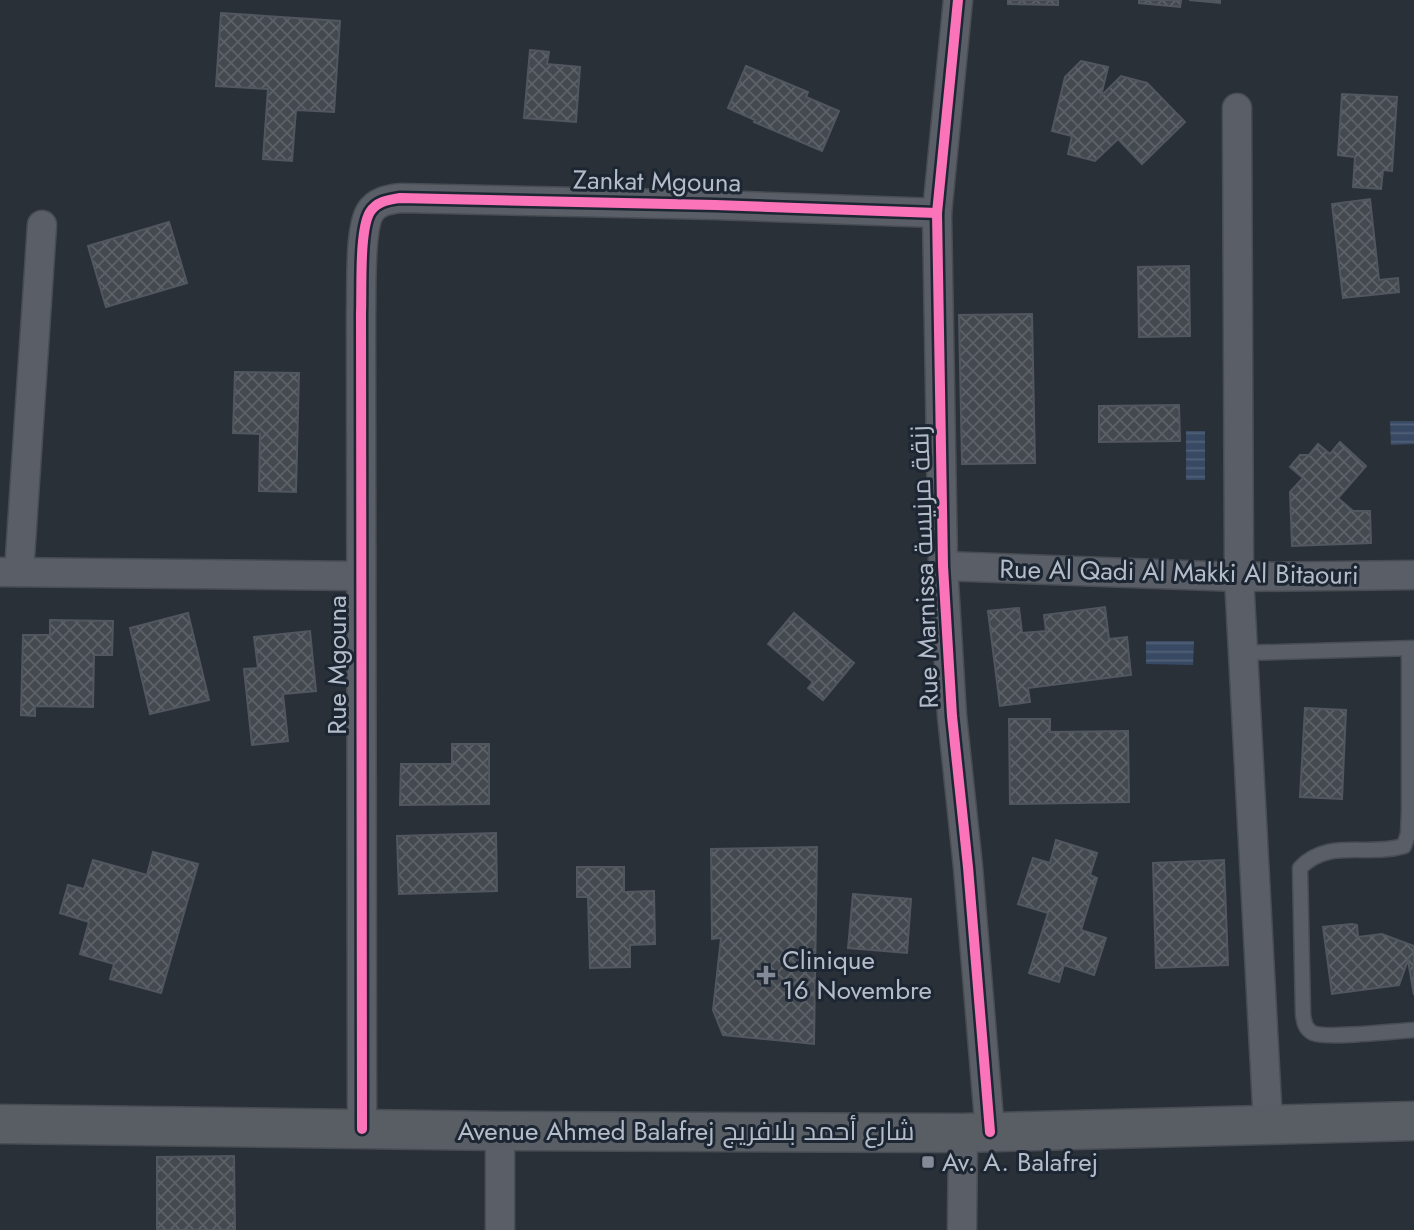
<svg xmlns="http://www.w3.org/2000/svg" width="1414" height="1230" font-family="Jost,Cairo,sans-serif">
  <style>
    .water { fill: url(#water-rules) }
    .building { fill: url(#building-cross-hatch); stroke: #52575f; stroke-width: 2 }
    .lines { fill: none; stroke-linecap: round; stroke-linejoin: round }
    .lane-casing { stroke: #484c53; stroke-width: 17 }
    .street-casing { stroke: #484c53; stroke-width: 31 }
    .secondary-casing { stroke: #484c53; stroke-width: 41 }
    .lane { stroke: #5a5e66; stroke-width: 14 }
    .street { stroke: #5a5e66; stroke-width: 28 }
    .secondary { stroke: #595d64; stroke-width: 38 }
    .cycleway-casing { stroke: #1d2633; stroke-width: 15 }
    .cycleway { stroke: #fb73b8; stroke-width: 10 }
    .poi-dot { fill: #848b96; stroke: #1d2633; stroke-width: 2.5 }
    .labels { text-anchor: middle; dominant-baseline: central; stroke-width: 6; stroke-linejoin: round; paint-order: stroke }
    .street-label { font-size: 26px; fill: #b4bcc9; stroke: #1d2633 }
    .poi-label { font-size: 26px; fill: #b4bcc9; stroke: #1d2633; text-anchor: start }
  </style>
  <defs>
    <pattern id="water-rules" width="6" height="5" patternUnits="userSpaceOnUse" patternTransform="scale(1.75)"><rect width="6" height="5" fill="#384963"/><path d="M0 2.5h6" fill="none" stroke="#526178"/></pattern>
    <pattern id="building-cross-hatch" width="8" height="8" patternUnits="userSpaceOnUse" patternTransform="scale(1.75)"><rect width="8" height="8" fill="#444950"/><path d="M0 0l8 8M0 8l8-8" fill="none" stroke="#5d6168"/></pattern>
  </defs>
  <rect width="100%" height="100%" fill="#2a3038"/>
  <g class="water">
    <polygon points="1390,421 1414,421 1414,444 1391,445"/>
    <rect x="1186" y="431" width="19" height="49"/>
    <polygon points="1146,641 1194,641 1193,665 1146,664"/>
  </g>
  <g class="building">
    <polygon points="1008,0 1058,0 1058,5 1008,4"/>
    <polygon points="1139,0 1181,0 1180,7 1139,3"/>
    <polygon points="1189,0 1220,0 1220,3"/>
    <polygon points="221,13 340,21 334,112 296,110 292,161 263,159 268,89 216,86"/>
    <polygon points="530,50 549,52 547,64 580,67 576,122 524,118"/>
    <polygon points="1081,61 1108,67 1101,96 1121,76 1147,83 1185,122 1142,164 1118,139 1095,161 1068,154 1072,136 1052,131 1065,77"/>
    <polygon points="746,66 808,92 806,97 839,111 822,151 754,122 755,120 728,108"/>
    <polygon points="1342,94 1397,97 1392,171 1383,170 1381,189 1353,187 1355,157 1338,155"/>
    <polygon points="1370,199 1379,280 1398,278 1399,292 1343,298 1332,204"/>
    <polygon points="169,222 187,283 106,307 88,246"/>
    <polygon points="1189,266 1190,336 1139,337 1138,267"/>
    <polygon points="1032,314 1035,463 962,464 959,315"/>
    <polygon points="235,372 299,373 296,492 259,491 260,434 233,433"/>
    <polygon points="1179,405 1180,441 1099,442 1099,406"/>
    <polygon points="1340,442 1366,466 1338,498 1353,511 1370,511 1371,543 1292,546 1290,492 1303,478 1290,467 1300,455 1309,455 1318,444 1330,454"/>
    <polygon points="1105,607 1109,639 1127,637 1131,675 1028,688 1030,702 1000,706 988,611 1019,608 1022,633 1046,631 1044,615"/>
    <polygon points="188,613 209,700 150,714 130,628"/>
    <polygon points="794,613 854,663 823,700 808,688 813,682 768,644"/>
    <polygon points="50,620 113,621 112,655 94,655 93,707 35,706 35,716 21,715 23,635 50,635"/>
    <polygon points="310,631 316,691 283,694 288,741 252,745 244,669 258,668 254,637"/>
    <polygon points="1305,708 1346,710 1342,799 1300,797"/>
    <polygon points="1009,719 1050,719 1050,732 1128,731 1129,802 1010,804"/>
    <polygon points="452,744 489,744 489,804 400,805 401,764 452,764"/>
    <polygon points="496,833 497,891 399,894 397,836"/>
    <polygon points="1056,840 1097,853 1090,875 1097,878 1081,930 1106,938 1094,975 1064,965 1059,982 1029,973 1048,913 1018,904 1033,858 1050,863"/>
    <polygon points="817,847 814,1044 723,1035 713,1010 721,938 712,939 711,849"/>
    <polygon points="153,852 198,864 161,993 110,979 114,964 80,954 89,922 60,913 68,885 84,889 93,860 147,875"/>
    <polygon points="1224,860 1228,965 1156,968 1153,863"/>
    <polygon points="577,867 624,867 624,892 654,891 655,944 630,945 630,967 590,968 588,897 577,897"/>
    <polygon points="853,894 911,899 907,953 848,948"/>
    <polygon points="1352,924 1357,925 1358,937 1382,934 1414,946 1414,995 1408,960 1399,985 1332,994 1323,927"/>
    <polygon points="234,1156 235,1230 157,1230 157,1157"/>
  </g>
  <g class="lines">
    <g class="lane-casing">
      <g id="lane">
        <path d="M1409,649v162l-1,23 -4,12c-37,11 -76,-8 -104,22l3,146c1,8 2,15 10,19 14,6 82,-2 101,-3"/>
        <polyline points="1242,653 1414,648"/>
      </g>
    </g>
    <g class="street-casing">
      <g id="street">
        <polyline points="958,0 937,213 943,566 952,716 968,867 990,1132"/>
        <polyline points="1237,108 1239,577 1268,1124"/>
        <polyline points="943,566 1239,577 1414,575"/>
        <polyline points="0,572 360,576"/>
        <polyline points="19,572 42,225"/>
        <path d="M362,1129l-1,-816c1,-23 -2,-83 9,-101 7,-11 18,-12 30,-14l315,7 222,8"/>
        <polyline points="500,1230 500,1131"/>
        <polyline points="962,1230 963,1133"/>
      </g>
    </g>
    <g class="secondary-casing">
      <polyline id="secondary" points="0,1124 500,1131 963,1133 1414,1121"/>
    </g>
    <use href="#lane" class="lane"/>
    <use href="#street" class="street"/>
    <use href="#secondary" class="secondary"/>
    <g class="cycleway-casing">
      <g id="cycleway">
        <polyline points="958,0 937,213 943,566 952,716 968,867 990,1132"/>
        <path d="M362,1129l-1,-816c1,-23 -2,-83 9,-101 7,-11 18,-12 30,-14l315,7 222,8"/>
      </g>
    </g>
    <use href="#cycleway" class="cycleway"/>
  </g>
  <g class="poi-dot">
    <path d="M762.5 964.5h7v7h7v7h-7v7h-7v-7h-7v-7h7z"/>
    <rect x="921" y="1155" width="14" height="14" rx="3.5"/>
  </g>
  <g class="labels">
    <g class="street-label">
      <text transform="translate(657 181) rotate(1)">Zankat Mgouna</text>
      <text transform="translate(924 567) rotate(-92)">Rue Marnissa زنقة مرنيسة</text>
      <text transform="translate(1179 572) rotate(1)">Rue Al Qadi Al Makki Al Bitaouri</text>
      <text transform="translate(337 665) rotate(-90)">Rue Mgouna</text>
      <text x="686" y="1131">Avenue Ahmed Balafrej شارع أحمد بلافريج</text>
    </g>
    <g class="poi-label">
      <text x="782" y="960">Clinique<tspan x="782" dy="30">16 Novembre</tspan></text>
      <text x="942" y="1162">Av. A. Balafrej</text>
    </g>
  </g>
</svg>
